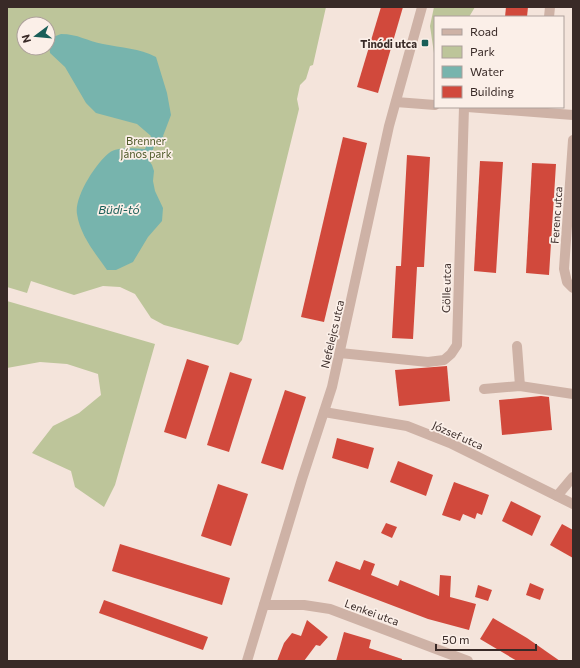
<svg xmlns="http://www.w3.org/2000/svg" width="580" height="668" font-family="Commissioner,sans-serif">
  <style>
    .green { fill: #bdc59a; fill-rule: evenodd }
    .water { fill: #77b4ad }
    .building { fill: #d1493c }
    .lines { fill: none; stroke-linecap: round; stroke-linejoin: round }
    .street { stroke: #ceb2a6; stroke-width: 10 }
    .poi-dot { fill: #195e58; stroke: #fbefe8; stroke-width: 1.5 }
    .labels { text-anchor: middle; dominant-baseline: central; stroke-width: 3.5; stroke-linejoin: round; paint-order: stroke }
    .poi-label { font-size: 11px; font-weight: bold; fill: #392a27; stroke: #fbefe8; text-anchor: end }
    .park-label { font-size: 11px; fill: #4f5a29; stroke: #fbefe8 }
    .street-label { font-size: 11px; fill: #392a27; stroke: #fbefe8 }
    .water-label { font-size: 12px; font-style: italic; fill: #195e58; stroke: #fbefe8 }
  </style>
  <rect width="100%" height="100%" fill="#f4e4db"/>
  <g class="green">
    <path d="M7,7h319l-13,58 -3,1 -4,13 -6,6 -3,14 2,10 -57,231 -4,5 -74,-20 -13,-7 -16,-24 -15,-7 -17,-1 -29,9 -43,-14 -4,12 -20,-6zM24,24h24v24h-24z"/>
    <polygon points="434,7 475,7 469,17 435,17 435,60 430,26"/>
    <polygon points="7,301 155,344 115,485 104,507 75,487 71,471 32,453 53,426 79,413 101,395 98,374 67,364 40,362 7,368"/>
  </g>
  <path class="water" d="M61,34c17,0 26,7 42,10 19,4 36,4 53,13l11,36 4,22 -8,21 3,7 -10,-4 -4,14 -6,-2 -2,2 8,12 2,6 -1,10 2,10 8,17 -1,13 -14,16 -15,25 -17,8h-9c-12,-17 -27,-35 -30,-56 -3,-17 19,-51 32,-61 10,-7 25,-4 36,-4l6,-13 -14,-12 -41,-11 -10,-10 -21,-36 -15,-14 -1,-10 4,-6z"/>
  <g class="building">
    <polygon points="381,7 403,7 378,93 357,87"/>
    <polygon points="506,7 528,7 527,17 505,17"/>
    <polygon points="343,137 367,143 324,322 301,317"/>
    <polygon points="407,155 430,157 424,267 417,267 413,339 392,338 396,266 401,266"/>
    <polygon points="480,161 503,162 496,273 474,271"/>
    <polygon points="532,163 556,164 549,275 526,273"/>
    <polygon points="187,359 209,366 186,439 164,432"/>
    <polygon points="447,366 450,401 399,406 395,370"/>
    <polygon points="230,372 252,379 229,452 207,445"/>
    <polygon points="285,390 306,397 283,470 261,463"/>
    <polygon points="541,396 549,397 552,430 502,435 499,400"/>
    <polygon points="337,438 374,448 368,469 332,458"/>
    <polygon points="398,461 433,475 426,496 390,482"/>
    <polygon points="454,482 489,495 482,515 477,513 475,519 463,514 460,521 442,515"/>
    <polygon points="218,484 248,494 231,546 201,536"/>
    <polygon points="511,501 541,516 532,536 502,521"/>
    <polygon points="386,523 397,527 392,538 381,533"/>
    <polygon points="562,524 573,530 573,558 550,545"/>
    <polygon points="120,544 230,578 222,605 112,571"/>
    <polygon points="364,560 375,564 371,575 398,586 400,580 439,596 440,575 451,576 450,597 476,604 469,630 428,619 328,581 336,561 360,570"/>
    <polygon points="530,583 544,589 540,600 526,595"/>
    <polygon points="478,585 492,590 488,601 475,597"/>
    <polygon points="104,600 208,637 203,650 99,613"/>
    <polygon points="493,618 527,638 560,661 517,661 480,639"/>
    <polygon points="307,620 328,637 320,646 316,645 304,661 277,661 284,643 292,633 301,636"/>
    <polygon points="344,632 371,640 369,648 402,659 402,661 336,661"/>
  </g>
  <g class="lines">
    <g class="street">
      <polyline points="549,17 550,7"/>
      <polyline points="396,102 435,105"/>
      <polyline points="467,107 573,115"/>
      <polyline points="573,140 564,269 567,282 573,288"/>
      <polyline points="517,346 520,386"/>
      <polyline points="340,353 428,362 444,360 451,354 457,345 464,107"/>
      <polyline points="484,389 520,386 573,394"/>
      <polyline points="324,412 407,426 450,443 573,504"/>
      <polyline points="557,496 573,477"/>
      <polyline points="264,605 304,605 330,609 468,661"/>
      <polyline points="247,661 302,479 332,387 389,126 422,7"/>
    </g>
  </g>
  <rect class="poi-dot" x="421" y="39" width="8" height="8" rx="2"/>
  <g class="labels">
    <g class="poi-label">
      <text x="417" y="43">Tinódi utca</text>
    </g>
    <g class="park-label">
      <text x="146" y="140">Brenner<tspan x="146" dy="13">János park</tspan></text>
    </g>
    <g class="street-label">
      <text transform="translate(556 215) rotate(-86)">Ferenc utca</text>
      <text transform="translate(446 288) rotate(-89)">Gölle utca</text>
      <text transform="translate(332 334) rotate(-77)">Nefelejcs utca</text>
      <text transform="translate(458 435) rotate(24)">József utca</text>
      <text transform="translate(372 612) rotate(20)">Lenkei utca</text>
    </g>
    <g class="water-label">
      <text x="119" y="209">Büdi-tó</text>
    </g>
  </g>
  <rect width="580" height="668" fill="none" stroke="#392a27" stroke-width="16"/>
  <rect x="434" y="16" width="130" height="92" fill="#fbefe8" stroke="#ada09b"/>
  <rect x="442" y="29" width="20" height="6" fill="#ceb2a6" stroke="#ada09b"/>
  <text x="470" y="36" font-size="12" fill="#392a27">Road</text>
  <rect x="442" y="46" width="20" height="12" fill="#bdc59a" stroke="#ada09b"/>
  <text x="470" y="56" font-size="12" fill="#392a27">Park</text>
  <rect x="442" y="66" width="20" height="12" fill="#77b4ad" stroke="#ada09b"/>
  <text x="470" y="76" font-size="12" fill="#392a27">Water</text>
  <rect x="442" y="86" width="20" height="12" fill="#d1493c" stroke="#ada09b"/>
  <text x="470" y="96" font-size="12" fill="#392a27">Building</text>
  <g transform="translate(36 36) rotate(254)"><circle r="19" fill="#fbefe8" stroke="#ada09b"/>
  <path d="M0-3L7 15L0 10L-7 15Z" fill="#195e58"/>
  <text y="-6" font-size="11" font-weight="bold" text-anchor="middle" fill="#392a27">N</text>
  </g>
  <path d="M436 644v6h100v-6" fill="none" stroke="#392a27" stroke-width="2"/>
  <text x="442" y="644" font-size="12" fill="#392a27" stroke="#fbefe8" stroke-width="3" paint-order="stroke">50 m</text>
</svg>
